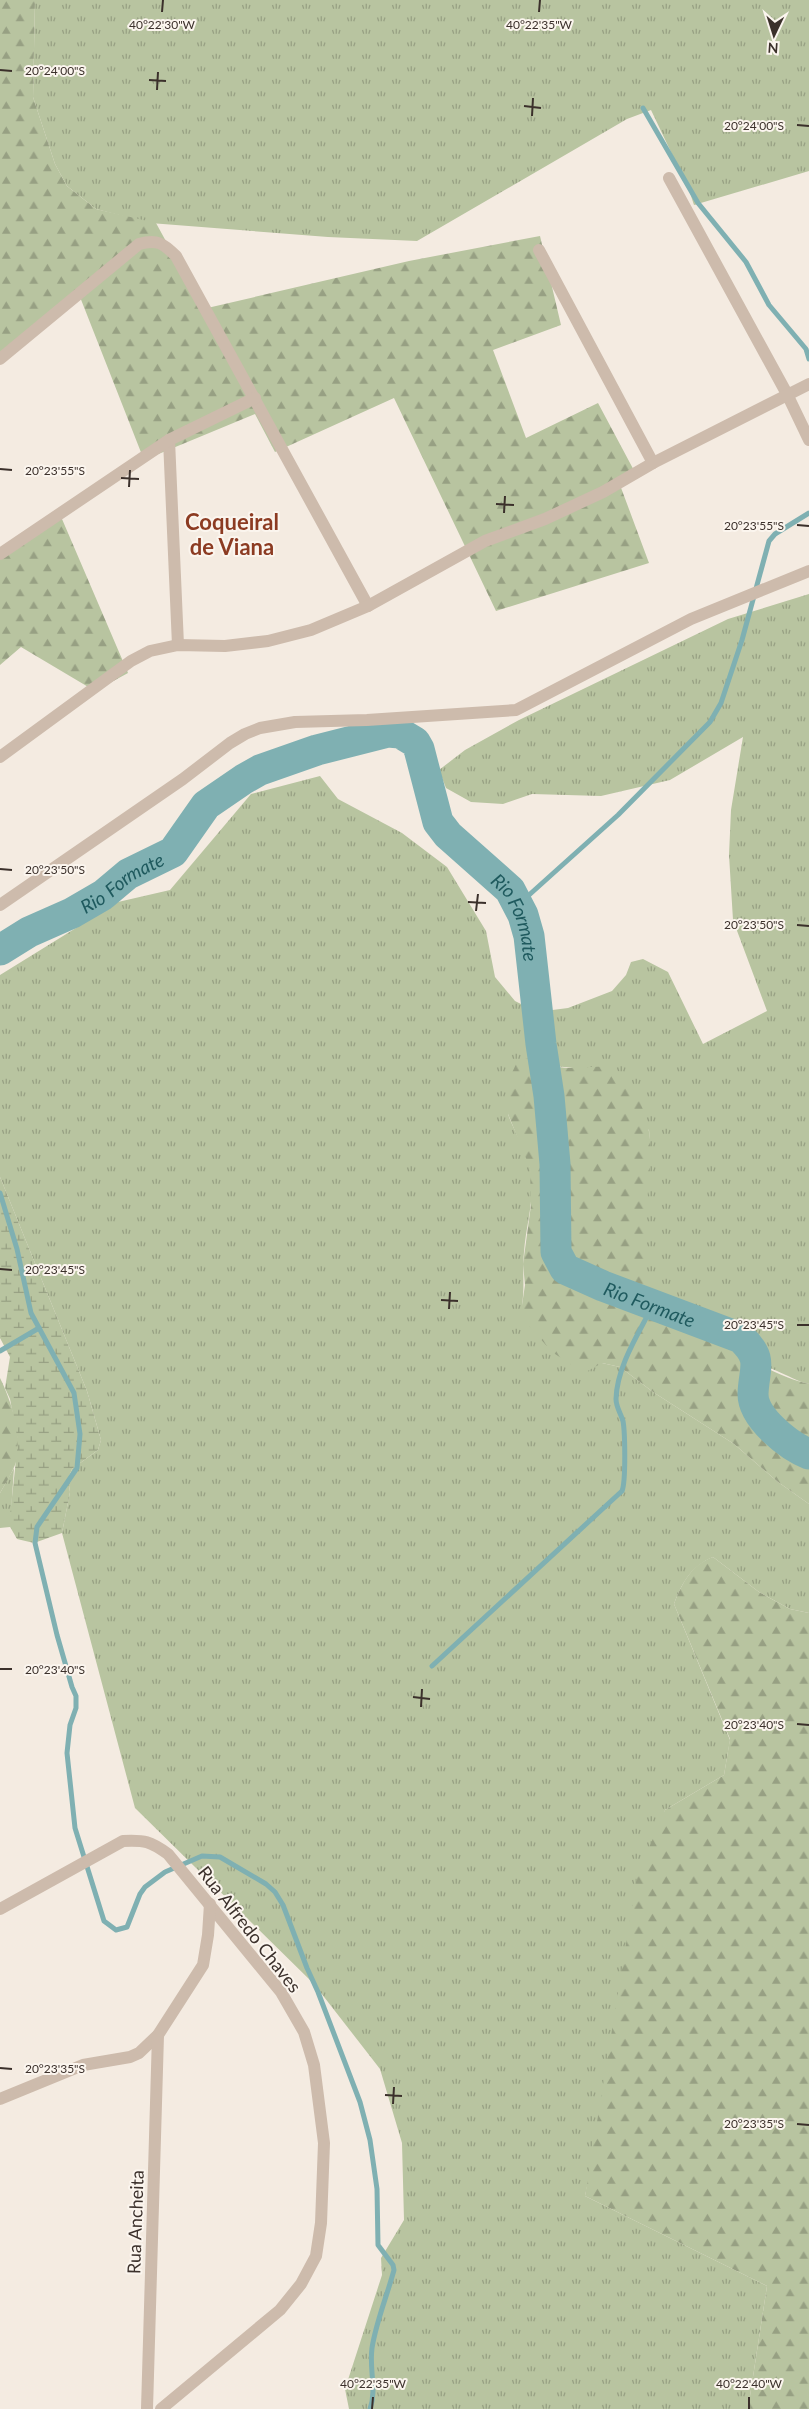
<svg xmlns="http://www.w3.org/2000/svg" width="809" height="2409" font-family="Lato,sans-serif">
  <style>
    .grass { fill: url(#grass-tufts) }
    .forest { fill: url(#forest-firs) }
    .wetland { fill: url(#wetland-marsh) }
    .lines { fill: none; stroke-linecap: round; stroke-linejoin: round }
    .stream { stroke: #7fb0b2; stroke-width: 5 }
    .river { stroke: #7fb0b2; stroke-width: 31 }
    .minor { stroke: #cdbbac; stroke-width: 12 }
    .ticks { fill: none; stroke: #3b302b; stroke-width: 2 }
    .labels { text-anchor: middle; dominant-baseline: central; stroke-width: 4; stroke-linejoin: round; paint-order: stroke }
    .street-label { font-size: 18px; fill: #3b302b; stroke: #fbf5ee }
    .water-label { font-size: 19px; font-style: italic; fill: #1f5a5e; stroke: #fbf5ee }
    .district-label { font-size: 22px; font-weight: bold; fill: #8c3b22; stroke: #fbf5ee }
    .ticks-label { font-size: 12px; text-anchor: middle; fill: #3b302b; stroke: #fbf5ee; stroke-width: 4; stroke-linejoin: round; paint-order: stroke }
  </style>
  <defs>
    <pattern id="grass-tufts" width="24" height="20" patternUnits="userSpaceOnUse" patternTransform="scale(1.25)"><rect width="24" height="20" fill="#b8c4a0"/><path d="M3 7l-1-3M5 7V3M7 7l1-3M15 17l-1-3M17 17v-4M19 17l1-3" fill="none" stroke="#97a083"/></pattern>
    <pattern id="forest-firs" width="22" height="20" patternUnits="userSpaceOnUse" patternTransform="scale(1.25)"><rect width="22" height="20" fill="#b8c4a0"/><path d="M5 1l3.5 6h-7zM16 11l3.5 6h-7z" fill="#97a083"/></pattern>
    <pattern id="wetland-marsh" width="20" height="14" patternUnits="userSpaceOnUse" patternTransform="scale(1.25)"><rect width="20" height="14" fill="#b8c4a0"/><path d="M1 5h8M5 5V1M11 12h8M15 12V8" fill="none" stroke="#97a083"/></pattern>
  </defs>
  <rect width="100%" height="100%" fill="#f4ebe1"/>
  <g class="grass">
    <polygon points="35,0 809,0 809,171 694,205 689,190 651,110 627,119 417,241 328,237 150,223 96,209 67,186 55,164 33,97"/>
    <path d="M809,594v790c-11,-2 -22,-9 -32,-13 -42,-18 -124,-54 -133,-105 -8,-45 10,-91 5,-136l-76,-62 -18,-2 -16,-9 -31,57c6,18 18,35 22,53 6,29 -4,57 -6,85 -2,19 1,34 -2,53l80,58 18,4 33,25 81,52 44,38 31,22v109l-19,-4 -31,-17 -46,-35c-22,9 -31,26 -39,47l56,136 -6,35 -59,35 -80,386 182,90 -19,123h-399l-4,-20 37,-114 -1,-17 23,-38 -2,-77 -22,-74 -66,-85 -179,-176 -73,-275 8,-41 -2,-13 4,-10 26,-19 3,-10 -14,-49 -87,-214v-202l118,-73 52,-12 81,-96 69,-18 18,23 64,34 45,34 39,64 9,46 20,24 22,11 31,-4 44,-17 14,-16 5,-13 12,-3 25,13 35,72 64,-33 -34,-91 -4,-65 2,-45 12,-73 -73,43 -69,16 -69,-2 -29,10 -32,-2 -25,-14 -7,-18 26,-20 54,-30 209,-101z"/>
    <polygon points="14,1468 10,1527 0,1528 0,1493"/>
  </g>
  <g class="forest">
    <polygon points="0,0 35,0 33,97 55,164 67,186 96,209 156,223 203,309 409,261 540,236 561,325 493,350 526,438 598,403 638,478 620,485 649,563 496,611 394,398 275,452 255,414 144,460 80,297 0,358"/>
    <polygon points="59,512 128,673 95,691 21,647 0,665 0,552"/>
    <path d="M539,1057c5,3 11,8 16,9 23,7 51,-8 70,10 6,5 11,18 15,26 10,21 12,44 10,66 -7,93 -25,118 66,173 23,14 68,38 93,43v120l-31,-22 -44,-38 -81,-52 -33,-25 -18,-4 -18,10 -32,-21 -29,-33 -1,-14 3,-20 -2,-21 8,-59 -1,-37 -22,-54 2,-37 8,-17z"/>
    <path d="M0,1378c11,22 25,64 15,87 -4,10 -10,19 -15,28z"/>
    <path d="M713,1557l46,35 31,17 19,4v796h-61l19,-123 -182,-90 52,-320 28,-66 59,-35 6,-36 -56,-135c8,-21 17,-39 39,-47z"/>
  </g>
  <polygon class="wetland" points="0,1177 87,1391 101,1440 98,1450 72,1469 68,1479 70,1492 62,1533 34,1543 17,1539 9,1525 18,1441 10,1399 5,1388 10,1357 0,1338"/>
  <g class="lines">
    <g class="stream">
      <polyline points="643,108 698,203 746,262 769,305 806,349 809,359"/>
      <polyline points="519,904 618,815 710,722 721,703 742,640 769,541 775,534 809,513"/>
      <path d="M0,1193l17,56 14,64 43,80 6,41 -3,34 -40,59 -2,16 22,92 15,52 4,9v12l-6,17 -3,28 8,75 29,93 12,9 11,-3 13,-33 5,-7 20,-15 37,-16 18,1 46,27 9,8 8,13 24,63 11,24 42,110 10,38 7,49 1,56 15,20 1,5c-7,26 -18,52 -22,78 -3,21 5,42 -2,61"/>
      <polyline points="0,1351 39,1328"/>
      <path d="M432,1666l190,-175c4,-10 3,-59 1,-70 -2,-7 -7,-14 -7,-22 1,-33 23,-66 37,-94"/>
    </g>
    <path class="river" id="s1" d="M0,950l29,-18 43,-19 31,-18 25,-21 45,-22 33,-47 38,-26 16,-9 57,-20 71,-18 12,1 15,9 4,7 19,73 10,13 62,55 13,25 6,21 12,108 8,52 6,68 1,88 9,17 38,17 138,52c23,22 13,29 12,56 0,24 36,52 56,60"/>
    <g class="minor">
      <polyline points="669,178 787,394 809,440"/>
      <polyline points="539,250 653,463"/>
      <path d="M0,359l139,-115c18,-5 24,-1 37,12l192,350"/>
      <polyline points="169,440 178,645"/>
      <polyline points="0,554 169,440 255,398"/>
      <polyline points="0,757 131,661 150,651 178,645 225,646 268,641 311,630 368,606 485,541 545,519 603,492 653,463 809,384"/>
      <polyline points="0,905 183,779 230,743 245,734 260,728 295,722 367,720 516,710 691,619 809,571"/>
      <path d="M0,1909l123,-68c22,-1 27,0 45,13l113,138 23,40 10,33 10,78 -3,80 -5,33 -15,28 -21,26 -119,99"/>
      <polyline points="0,2099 83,2065 130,2057 139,2053 158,2035 203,1965 208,1935 210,1904"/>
      <polyline points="147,2409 158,2035"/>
    </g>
  </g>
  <path class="ticks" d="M162,12l1,-12M539,12l1,-12M0,70l12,1M149,80l17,1M157,90l1,-18M524,106l17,2M532,116l1,-18M797,125l12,1M0,469l12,1M121,478l18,1M129,487l1,-17M496,504l18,1M504,513l1,-17M797,525l12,1M0,869l12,1M468,902l18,1M476,911l2,-17M797,925l12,1M0,1269l12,1M441,1300l17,1M449,1309l1,-17M797,1325h12M0,1669h12M413,1697l17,2M421,1707l1,-18M797,1724l12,1M0,2068l12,1M385,2095l17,1M393,2104l1,-17M797,2124l12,1M372,2409l1,-12M749,2409v-12"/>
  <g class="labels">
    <g class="street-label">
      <text transform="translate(250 1929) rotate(52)">Rua Alfredo Chaves</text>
      <text transform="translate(135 2222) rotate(-88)">Rua Ancheita</text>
    </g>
    <g class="water-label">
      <text stroke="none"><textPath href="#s1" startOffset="140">Rio Formate</textPath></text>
      <text stroke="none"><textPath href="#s1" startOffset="695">Rio Formate</textPath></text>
      <text stroke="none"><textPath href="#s1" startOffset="1146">Rio Formate</textPath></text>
    </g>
    <g class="district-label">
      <text x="232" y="521">Coqueiral<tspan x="232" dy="25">de Viana</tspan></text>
    </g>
  </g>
  <g class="ticks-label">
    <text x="162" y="29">40°22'30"W</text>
    <text x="539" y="29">40°22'35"W</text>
    <text x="55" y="75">20°24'00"S</text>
    <text x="754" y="130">20°24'00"S</text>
    <text x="55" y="475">20°23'55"S</text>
    <text x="754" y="530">20°23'55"S</text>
    <text x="55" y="874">20°23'50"S</text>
    <text x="754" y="929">20°23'50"S</text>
    <text x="55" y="1274">20°23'45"S</text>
    <text x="754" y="1329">20°23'45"S</text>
    <text x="55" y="1674">20°23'40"S</text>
    <text x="754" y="1729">20°23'40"S</text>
    <text x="55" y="2073">20°23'35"S</text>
    <text x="754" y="2128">20°23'35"S</text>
    <text x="373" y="2388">40°22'35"W</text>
    <text x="749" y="2388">40°22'40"W</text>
  </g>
  <g transform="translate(774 35) rotate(184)" stroke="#fbf5ee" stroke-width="4" paint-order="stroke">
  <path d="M0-4L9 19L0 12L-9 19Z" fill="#3b302b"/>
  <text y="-8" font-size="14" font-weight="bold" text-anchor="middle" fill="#3b302b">N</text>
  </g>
</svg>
